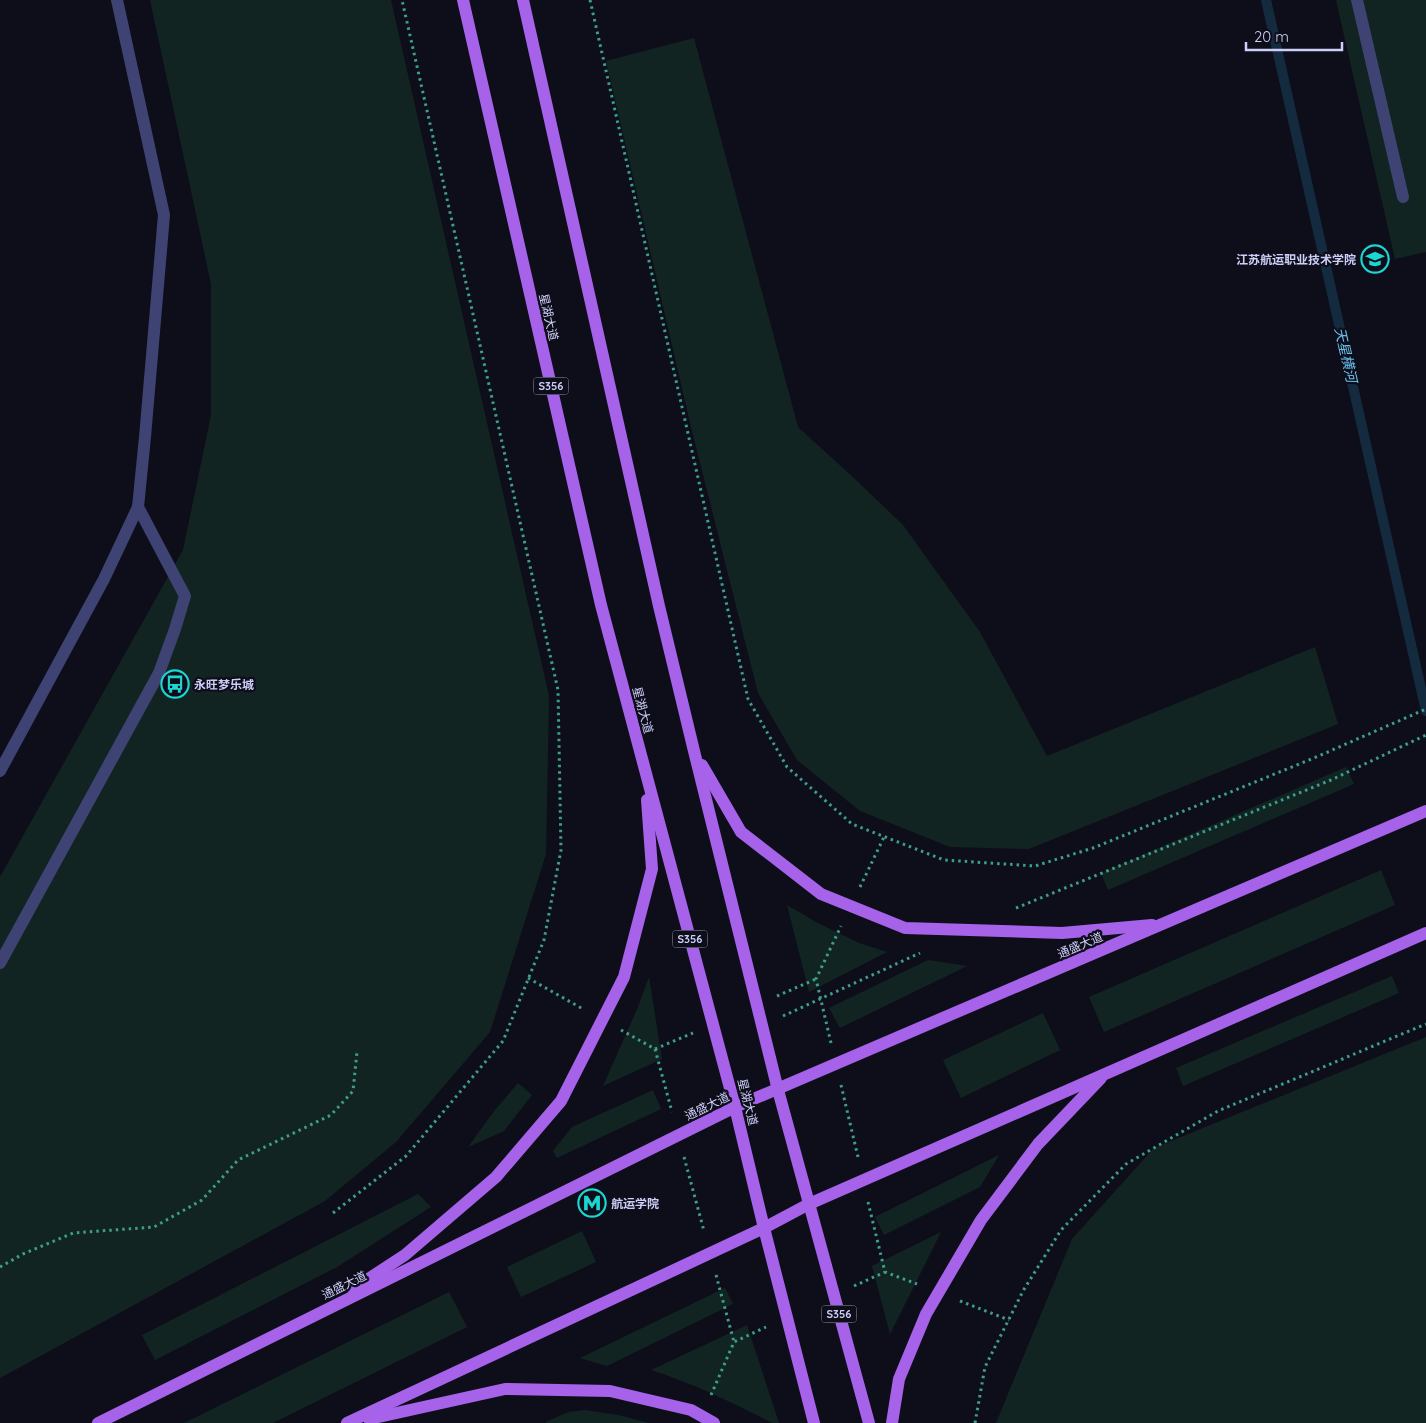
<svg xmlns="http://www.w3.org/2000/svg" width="1426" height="1423" font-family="Quicksand,'Noto Sans SC',sans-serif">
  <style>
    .green { fill: #122421 }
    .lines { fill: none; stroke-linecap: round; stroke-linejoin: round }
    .stream { stroke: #142b3f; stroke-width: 10 }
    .path { stroke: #3c9f8c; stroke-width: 3; stroke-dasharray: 2.5 4; stroke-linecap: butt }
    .minor { stroke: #3e4374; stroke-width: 12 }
    .major { stroke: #a663ea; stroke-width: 12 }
    .labels { text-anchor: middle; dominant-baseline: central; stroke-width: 4.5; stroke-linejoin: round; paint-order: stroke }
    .shield { fill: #0e0e1b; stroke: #9495b6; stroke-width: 1 }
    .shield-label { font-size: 11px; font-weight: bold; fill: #cecff9 }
    .poi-label { font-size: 12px; font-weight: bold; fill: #cecff9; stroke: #0e0e1b; text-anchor: start }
    .street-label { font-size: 12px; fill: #cecff9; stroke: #0e0e1b }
    .water-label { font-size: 14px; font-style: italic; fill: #6ac0eb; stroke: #0e0e1b }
  </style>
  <rect width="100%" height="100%" fill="#0e0e1b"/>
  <g class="green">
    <polygon points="150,0 391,0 549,696 546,854 490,1032 396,1142 325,1201 0,1378 0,877 183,550 211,415 211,284"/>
    <polygon points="1336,0 1426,0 1426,252 1395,259"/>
    <polygon points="694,38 798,427 855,479 903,525 980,632 1047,756 1315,647 1338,724 1029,849 950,847 860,811 797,760 758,693 691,427 606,61"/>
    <polygon points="1346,767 1354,784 1108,890 1101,873"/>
    <polygon points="1381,870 1395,905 1104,1032 1089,997"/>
    <polygon points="787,905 816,922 859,943 887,952 809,992"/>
    <polygon points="928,960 967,966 840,1028 829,1008"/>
    <polygon points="1392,976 1399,993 1183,1086 1176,1068"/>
    <polygon points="649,977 662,1059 603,1086 638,1007"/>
    <polygon points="1043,1013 1060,1050 961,1098 943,1060"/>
    <polygon points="1426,1037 1426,1423 996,1423 1072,1239 1154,1148"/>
    <polygon points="518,1083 532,1095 504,1131 468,1147 495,1110"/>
    <polygon points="653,1090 661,1109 557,1158 553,1151 572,1127"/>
    <polygon points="999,1155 980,1187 884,1235 875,1217"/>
    <polygon points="418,1194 431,1207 337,1267 155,1360 142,1335"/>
    <polygon points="582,1231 596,1262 521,1297 507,1267"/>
    <polygon points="941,1232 890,1334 872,1266"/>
    <polygon points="725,1288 733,1304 607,1366 580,1358"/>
    <polygon points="449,1292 467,1327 273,1423 184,1423"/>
    <path d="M747,1325l32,98h-7c-40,-21 -78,-39 -121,-53z"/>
    <polygon points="585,1410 618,1415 649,1423 546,1423 546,1422 568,1412"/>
  </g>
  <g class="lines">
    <polyline class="stream" points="1266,0 1426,711"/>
    <g class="path">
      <polyline points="590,0 748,699 787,767 852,824 944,860 1035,866 1093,848 1314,758 1426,709"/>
      <polyline points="860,887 884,837"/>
      <polyline points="1016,908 1331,780 1426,735"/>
      <polyline points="528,978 583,1009"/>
      <polyline points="777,996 816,979"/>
      <polyline points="783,1016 920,953"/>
      <polyline points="621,1030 655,1049 672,1112"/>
      <polyline points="831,1043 816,979 841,926"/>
      <polyline points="655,1049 693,1033"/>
      <polyline points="841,1085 858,1157"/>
      <polyline points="684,1157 704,1231"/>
      <polyline points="868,1202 885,1272 917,1284"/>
      <polyline points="333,1213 406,1156 503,1041 544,940 561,850 558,690 402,0"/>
      <polyline points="0,1267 23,1254 73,1233 154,1227 202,1200 238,1160 331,1115 353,1091 357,1052"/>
      <polyline points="716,1275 734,1342"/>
      <polyline points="854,1286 885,1272"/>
      <polyline points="960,1301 1009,1320"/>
      <polyline points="711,1395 734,1342 766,1327"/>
      <polyline points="975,1423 985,1367 1023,1291 1061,1230 1126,1164 1218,1111 1426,1024"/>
    </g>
    <g class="minor">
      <polyline points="1357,0 1403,197"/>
      <polyline points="0,771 104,579 138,507 145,437 164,215 117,0"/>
      <polyline points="0,963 159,673 175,629 185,596 138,507"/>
    </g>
    <g class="major">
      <polyline points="463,0 601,605 735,1107 764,1228 814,1423"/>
      <polyline points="523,0 659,606 694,751 778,1090 869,1423"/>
      <polyline points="702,765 741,832 821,894 905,928 1062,933 1152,925"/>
      <polyline points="353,1289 405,1255 496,1177 561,1101 624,977 652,869 647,800"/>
      <polyline points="369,1419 505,1389 610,1391 691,1410 714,1423"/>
      <polyline points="98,1423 735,1107 1426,811"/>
      <polyline points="347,1423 764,1228 809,1204 1426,933"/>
      <polyline points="892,1423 899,1379 926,1314 981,1220 1038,1144 1101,1078"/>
    </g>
  </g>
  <defs>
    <g id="university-ring" transform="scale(1.4375)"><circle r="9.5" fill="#0e0e1b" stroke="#1cd6d1" stroke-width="1.5"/><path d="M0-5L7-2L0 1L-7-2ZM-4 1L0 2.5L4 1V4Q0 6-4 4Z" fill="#1cd6d1"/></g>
    <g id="bus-ring" transform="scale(1.4375)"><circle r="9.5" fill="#0e0e1b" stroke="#1cd6d1" stroke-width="1.5"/><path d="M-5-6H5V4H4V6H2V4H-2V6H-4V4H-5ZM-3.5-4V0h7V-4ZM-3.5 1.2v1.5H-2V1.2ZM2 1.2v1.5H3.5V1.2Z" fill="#1cd6d1"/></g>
    <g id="metro-ring" transform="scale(1.4375)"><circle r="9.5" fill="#0e0e1b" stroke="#1cd6d1" stroke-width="1.5"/><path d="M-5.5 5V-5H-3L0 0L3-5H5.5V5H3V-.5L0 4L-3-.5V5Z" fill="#1cd6d1"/></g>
  </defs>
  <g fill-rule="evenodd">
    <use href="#university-ring" x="1375" y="259"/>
    <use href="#bus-ring" x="175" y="684"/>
    <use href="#metro-ring" x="592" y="1203"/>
  </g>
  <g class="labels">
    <g class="shield">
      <rect x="533.5" y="377.5" width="35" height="17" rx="4"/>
      <rect x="672.5" y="930.5" width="35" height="17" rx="4"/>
      <rect x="821.5" y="1305.5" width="35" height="17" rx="4"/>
    </g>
    <g class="shield-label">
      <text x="551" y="386">S356</text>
      <text x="690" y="939">S356</text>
      <text x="839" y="1314">S356</text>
    </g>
    <g class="poi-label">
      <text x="1356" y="259" text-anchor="end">江苏航运职业技术学院</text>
      <text x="194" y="684">永旺梦乐城</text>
      <text x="611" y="1203">航运学院</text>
    </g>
    <g class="street-label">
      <text transform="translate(549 317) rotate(77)">星湖大道</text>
      <text transform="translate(643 710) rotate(75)">星湖大道</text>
      <text transform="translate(1080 945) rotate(-23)">通盛大道</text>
      <text transform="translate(748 1102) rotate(76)">星湖大道</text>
      <text transform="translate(707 1106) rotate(-26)">通盛大道</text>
      <text transform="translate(344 1285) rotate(-26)">通盛大道</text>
    </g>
    <g class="water-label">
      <text transform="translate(1346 355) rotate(77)">天星横河</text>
    </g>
  </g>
  <path d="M1246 42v8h96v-8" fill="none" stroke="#cecff9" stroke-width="2.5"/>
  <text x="1254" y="42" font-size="15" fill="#cecff9" stroke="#0e0e1b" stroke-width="4" paint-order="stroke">20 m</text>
</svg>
